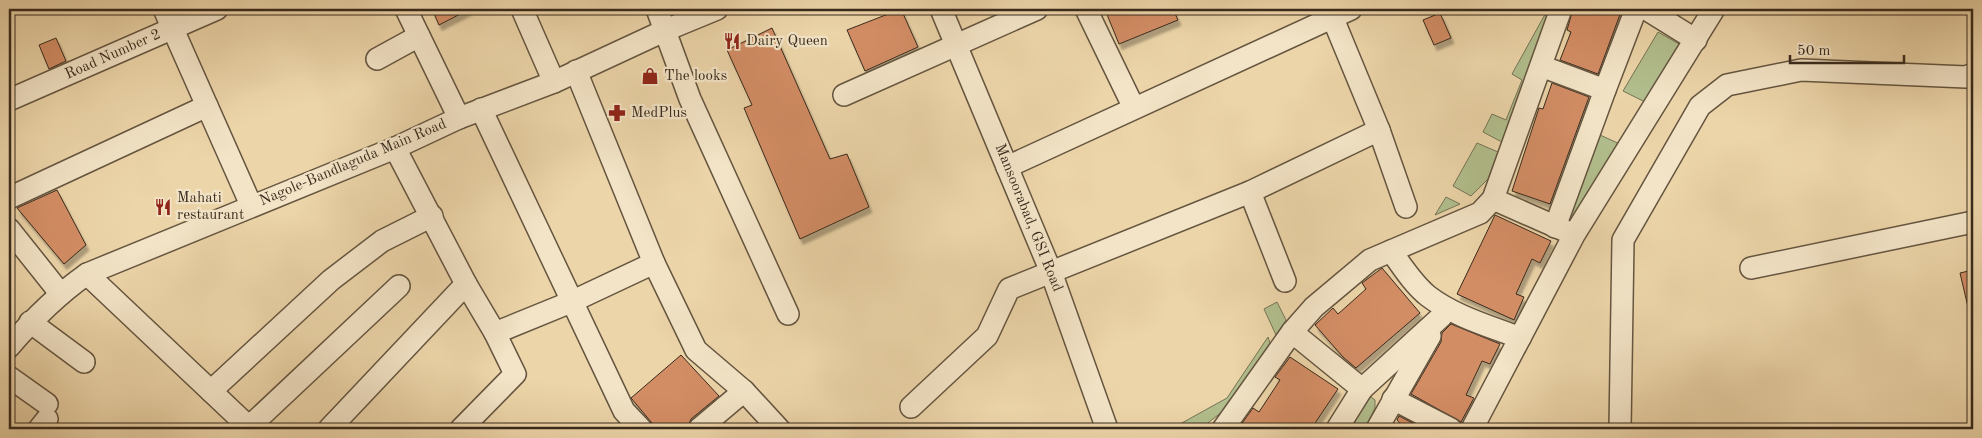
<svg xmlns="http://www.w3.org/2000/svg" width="1982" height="438" font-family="'Old Standard TT',serif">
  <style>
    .green { fill: #b2be8d; stroke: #757455 }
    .building { fill: #d38d65; stroke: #382a1d; filter: url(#shadow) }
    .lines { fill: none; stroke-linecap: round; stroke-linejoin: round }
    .minor-casing { stroke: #655540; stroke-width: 24 }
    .minor { stroke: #f3e4c7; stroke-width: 21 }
    .labels { text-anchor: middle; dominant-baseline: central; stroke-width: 4.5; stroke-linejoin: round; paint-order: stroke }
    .poi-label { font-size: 15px; fill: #382a1d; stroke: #f3e4c7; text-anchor: start }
    .street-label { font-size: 15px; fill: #382a1d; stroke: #f3e4c7 }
  </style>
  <defs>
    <filter id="shadow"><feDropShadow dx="3" dy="5.5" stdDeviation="1" flood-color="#0004"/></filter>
  </defs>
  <rect width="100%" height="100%" fill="#ecd5a9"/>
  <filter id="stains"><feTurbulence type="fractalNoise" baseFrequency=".004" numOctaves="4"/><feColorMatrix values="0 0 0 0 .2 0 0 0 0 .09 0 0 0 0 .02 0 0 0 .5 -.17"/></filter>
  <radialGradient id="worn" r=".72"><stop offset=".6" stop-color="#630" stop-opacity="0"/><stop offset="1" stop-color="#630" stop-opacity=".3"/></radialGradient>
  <g class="green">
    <polygon points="1548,9 1550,9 1502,142 1483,132 1492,114 1506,120 1522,80 1512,74"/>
    <polygon points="1658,32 1679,44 1645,102 1623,91"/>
    <polygon points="1600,135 1622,145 1576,221 1569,219"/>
    <polygon points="1477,143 1498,152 1488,179 1471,196 1453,186"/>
    <polygon points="1446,197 1460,204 1435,215"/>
    <polygon points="1277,302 1286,320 1276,335 1264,309"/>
    <polygon points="1268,337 1270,343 1222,412 1200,429 1171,429 1227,398"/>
    <polygon points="1371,397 1375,400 1375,408 1365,429 1339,429 1360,402"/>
  </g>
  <g class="building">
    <polygon points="432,9 470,9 439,25"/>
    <polygon points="901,9 918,47 865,71 847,30"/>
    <polygon points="1115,9 1173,9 1178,20 1119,44 1106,12"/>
    <polygon points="1573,9 1622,9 1598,74 1560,60 1571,32 1567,30"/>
    <polygon points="1440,13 1451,38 1434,45 1423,20"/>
    <polygon points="772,28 830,159 847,154 869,207 800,239 744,108 752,105 727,50"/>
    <polygon points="56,38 66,61 49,69 39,45"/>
    <polygon points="1552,83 1589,97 1550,204 1512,191 1539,108 1543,109"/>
    <polygon points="57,190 86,245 64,264 17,208"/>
    <polygon points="1495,215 1551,241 1540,263 1532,259 1516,294 1524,297 1514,320 1457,294"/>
    <polygon points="1382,268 1420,313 1356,368 1343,357 1315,325 1333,308 1338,314 1366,289 1362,283"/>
    <polygon points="1973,270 1973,306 1968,307 1960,273"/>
    <polygon points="1451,324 1500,344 1490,364 1482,361 1466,395 1474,398 1461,422 1411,394 1441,342 1442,333"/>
    <polygon points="681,355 719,396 691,419 687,429 657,429 631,398"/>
    <polygon points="1290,357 1338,389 1311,429 1238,429 1253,408 1259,412 1280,380 1275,377"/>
    <polygon points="1399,416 1424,429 1405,429 1397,420"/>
  </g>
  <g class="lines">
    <g class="minor-casing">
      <g id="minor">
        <polyline points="164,9 251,205"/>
        <polyline points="406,9 459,118"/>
        <polyline points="522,9 554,82"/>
        <polyline points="657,9 690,99 788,314"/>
        <polyline points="941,9 1051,272 1107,429"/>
        <polyline points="1086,9 1134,108"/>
        <polyline points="1329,9 1379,130 1406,207"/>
        <polyline points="1646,9 1696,40"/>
        <polyline points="377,59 419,36"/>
        <polyline points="1541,66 1605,90 1636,9"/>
        <polyline points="576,71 654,263 696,350 744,391 779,429"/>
        <polyline points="844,95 1037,9"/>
        <polyline points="9,100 217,9"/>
        <polyline points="481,109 624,411 641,429"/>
        <polyline points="395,148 466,284 495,333 571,302 654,263"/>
        <polyline points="1007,167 1351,9"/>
        <polyline points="1250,192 1285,281"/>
        <polyline points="9,198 207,106"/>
        <polyline points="1493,199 1568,232"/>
        <polyline points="1555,227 1605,90"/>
        <polyline points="9,229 60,293"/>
        <path d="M1391,251c11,15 22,33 37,45 26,20 61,30 92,42"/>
        <polyline points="1751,268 1973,222"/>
        <polyline points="87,274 251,429"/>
        <polyline points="30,322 84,362"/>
        <polyline points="1292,332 1362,389"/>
        <path d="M9,347c24,-28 48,-52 78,-73l308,-126 64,-30 95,-36 112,-52 51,-21"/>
        <polyline points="9,377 47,404"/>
        <polyline points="211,391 331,280 382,241 432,216"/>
        <polyline points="1393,399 1451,429"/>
        <polyline points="911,407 987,336 1009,289 1250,192 1379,130"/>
        <polyline points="249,427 399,286"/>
        <polyline points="39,429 47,419"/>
        <polyline points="329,429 466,284"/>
        <polyline points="461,429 515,374 495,333"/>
        <polyline points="699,429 744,391"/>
        <polyline points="1223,429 1292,332 1314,307 1370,260 1480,213 1493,199 1561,9"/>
        <polyline points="1337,429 1362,389 1442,316"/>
        <polyline points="1377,429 1430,336"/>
        <polyline points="1472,429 1574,235 1714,9"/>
        <polyline points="1620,429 1623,240 1700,106 1727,85 1801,70 1966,77 1973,74"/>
      </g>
    </g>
    <use href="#minor" class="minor"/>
  </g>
  <defs>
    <g id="restaurant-bare" transform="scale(1.35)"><path d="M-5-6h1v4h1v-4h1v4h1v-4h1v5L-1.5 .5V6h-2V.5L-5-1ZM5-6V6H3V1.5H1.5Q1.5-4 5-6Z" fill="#8f2418" stroke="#f3e4c7" stroke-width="2.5" paint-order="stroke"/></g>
    <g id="shop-bare" transform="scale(1.35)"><path d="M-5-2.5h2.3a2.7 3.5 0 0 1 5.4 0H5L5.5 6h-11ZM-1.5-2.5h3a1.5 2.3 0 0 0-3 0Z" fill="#8f2418" stroke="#f3e4c7" stroke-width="2.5" paint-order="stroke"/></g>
    <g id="pharmacy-bare" transform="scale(1.35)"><path d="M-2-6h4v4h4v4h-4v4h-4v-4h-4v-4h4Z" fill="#8f2418" stroke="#f3e4c7" stroke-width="2.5" paint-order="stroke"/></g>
  </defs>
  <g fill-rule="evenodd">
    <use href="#restaurant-bare" x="732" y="41"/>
    <use href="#shop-bare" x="650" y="76"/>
    <use href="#pharmacy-bare" x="617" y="113"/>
    <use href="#restaurant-bare" x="163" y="207"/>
  </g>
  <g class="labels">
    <g class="poi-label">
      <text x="746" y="41">Dairy Queen</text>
      <text x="664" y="76">The looks</text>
      <text x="631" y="113">MedPlus</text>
      <text x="177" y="198">Mahati<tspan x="177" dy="17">restaurant</tspan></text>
    </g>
    <g class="street-label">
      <text transform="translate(113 55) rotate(-24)">Road Number 2</text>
      <text transform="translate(353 163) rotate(-23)">Nagole-Bandlaguda Main Road</text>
      <text transform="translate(1028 218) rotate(68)">Mansoorabad, GSI Road</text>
    </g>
  </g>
  <rect width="1982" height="438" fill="none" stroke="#ecd5a9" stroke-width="30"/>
  <rect x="10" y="10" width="1962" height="418" fill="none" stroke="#382a1d" stroke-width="2.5"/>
  <rect x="15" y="15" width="1952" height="408" fill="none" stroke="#382a1d"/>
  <path d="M1790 55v8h114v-8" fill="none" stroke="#382a1d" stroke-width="2.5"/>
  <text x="1797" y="55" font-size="15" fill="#382a1d" stroke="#f3e4c7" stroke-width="4" paint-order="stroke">50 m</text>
  <rect width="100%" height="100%" filter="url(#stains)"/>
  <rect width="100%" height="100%" fill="url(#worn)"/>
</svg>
